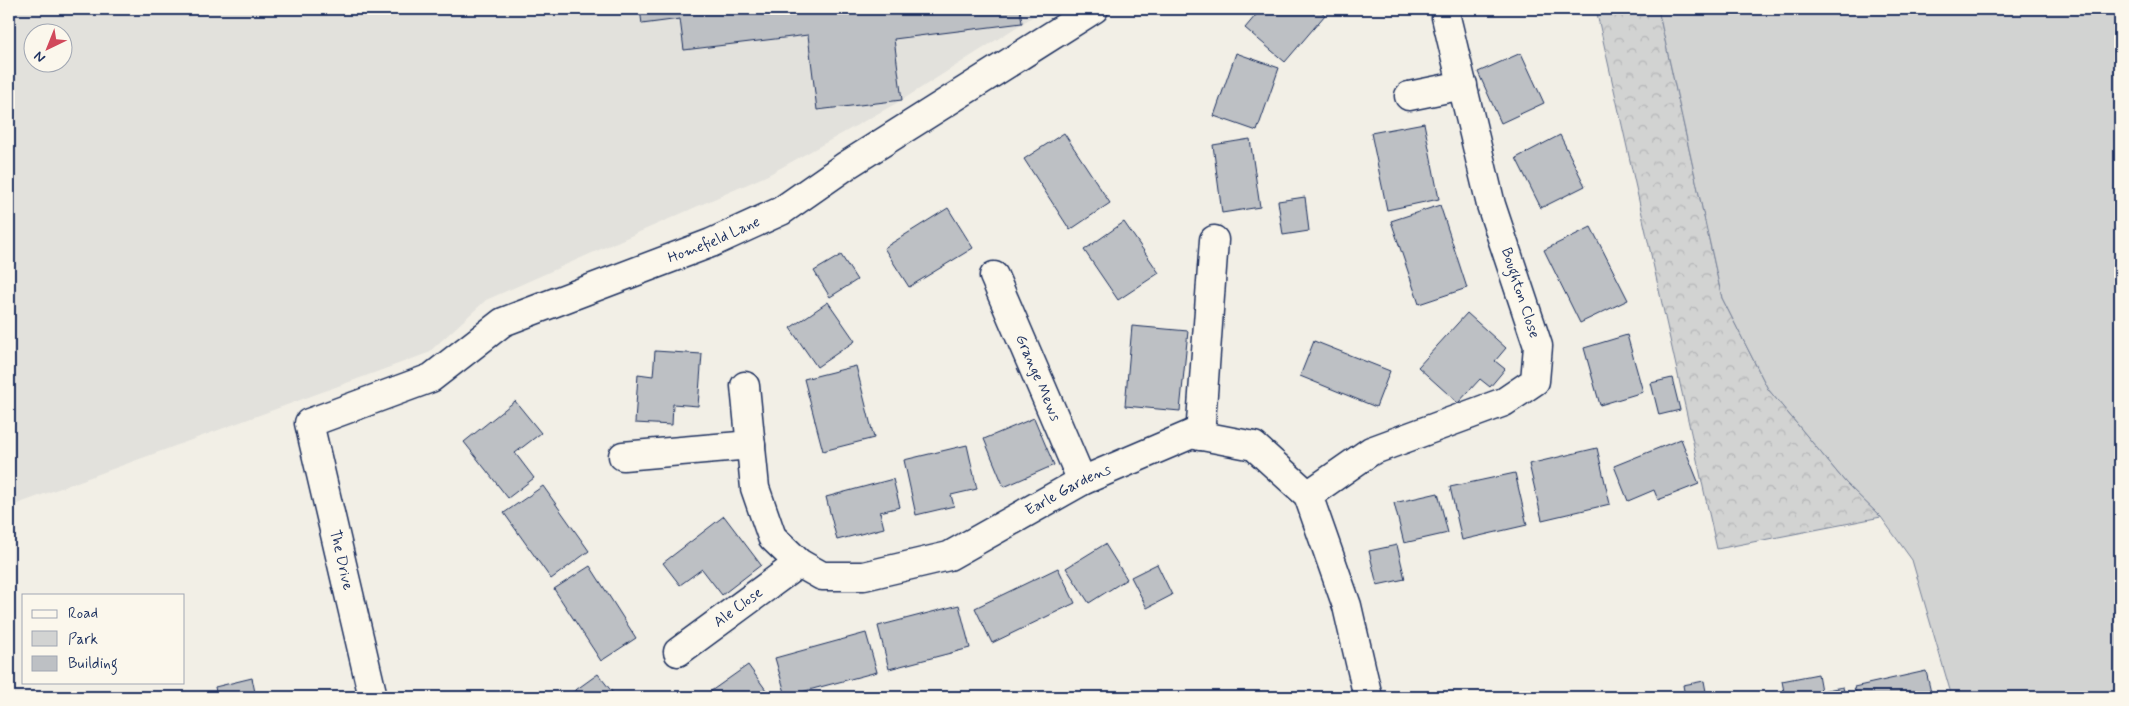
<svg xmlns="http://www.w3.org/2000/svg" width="2129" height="706" font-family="Mynerve,sans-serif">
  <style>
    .built { fill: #e2e1dc; fill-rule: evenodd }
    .forest { fill: url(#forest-crowns); stroke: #768198 }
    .park { fill: #d2d3d2; stroke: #768198 }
    .building { fill: #bdc0c4; stroke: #1b2f5e }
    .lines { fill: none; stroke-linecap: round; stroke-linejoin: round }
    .minor-casing { stroke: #1b2f5e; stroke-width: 31 }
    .minor { stroke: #fbf7ec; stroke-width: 28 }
    .labels { text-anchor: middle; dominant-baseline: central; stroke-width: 4; stroke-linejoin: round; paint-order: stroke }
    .street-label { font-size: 15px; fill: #1b2f5e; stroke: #fbf7ec }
  </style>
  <defs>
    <pattern id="forest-crowns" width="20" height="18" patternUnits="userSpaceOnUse" patternTransform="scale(1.25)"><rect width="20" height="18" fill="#d2d3d2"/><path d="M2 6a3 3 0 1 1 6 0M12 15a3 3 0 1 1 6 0" fill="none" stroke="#b4b5b7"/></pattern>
  </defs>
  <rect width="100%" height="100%" fill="#f2efe6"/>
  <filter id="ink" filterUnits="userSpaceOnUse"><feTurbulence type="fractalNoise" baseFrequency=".02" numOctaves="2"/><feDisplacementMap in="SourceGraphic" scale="10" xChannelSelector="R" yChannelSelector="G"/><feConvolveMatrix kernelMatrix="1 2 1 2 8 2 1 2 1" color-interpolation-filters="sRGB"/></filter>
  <g filter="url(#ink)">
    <path class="built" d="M9,9h1036l-143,91 -134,75 -282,125 -58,53 -419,154zM32,32h30v30h-30z"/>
    <polygon class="forest" points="1596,9 1658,9 1722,298 1768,389 1846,483 1881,517 1717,549"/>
    <polygon class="park" points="1658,9 2120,9 2120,697 1952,697 1912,560 1881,517 1846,483 1768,389 1722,298"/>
    <g class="building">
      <polygon points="640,9 1020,9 1022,23 894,39 902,100 817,110 808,35 684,50 680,19 642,24"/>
      <polygon points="1261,9 1318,9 1325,15 1285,62 1245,28"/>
      <polygon points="1236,53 1279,68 1257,131 1214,116"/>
      <polygon points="1521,53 1544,103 1501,123 1478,72"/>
      <polygon points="1424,123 1439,199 1387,210 1371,133"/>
      <polygon points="1064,133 1110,203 1070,230 1024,159"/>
      <polygon points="1560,135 1585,186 1541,208 1516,158"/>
      <polygon points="1250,139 1260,207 1222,213 1213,145"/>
      <polygon points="1305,197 1309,231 1283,235 1278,201"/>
      <polygon points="1440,205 1467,288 1419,304 1391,221"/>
      <polygon points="948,208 973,248 909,287 884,248"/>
      <polygon points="1124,222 1159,273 1118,300 1084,250"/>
      <polygon points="1591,227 1628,300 1580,323 1544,250"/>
      <polygon points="841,255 857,280 830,297 814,271"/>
      <polygon points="828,302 855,341 817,367 790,328"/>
      <polygon points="1467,313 1506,348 1495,361 1505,369 1490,387 1480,379 1458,403 1418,367"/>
      <polygon points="1132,326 1188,331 1180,411 1125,406"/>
      <polygon points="1627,335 1643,392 1600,405 1584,348"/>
      <polygon points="1314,341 1390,371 1376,407 1300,376"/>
      <polygon points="655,351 702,354 698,406 673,404 672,425 635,423 638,374 653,376"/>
      <polygon points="856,366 874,438 823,451 804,379"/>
      <polygon points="1672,378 1680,410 1659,415 1651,383"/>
      <polygon points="515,401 541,433 515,453 534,478 508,498 464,442"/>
      <polygon points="1034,418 1054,465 1004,487 984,439"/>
      <polygon points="1681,439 1699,484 1658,500 1654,490 1628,501 1614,466"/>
      <polygon points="967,445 977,489 951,495 954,506 916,515 904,460"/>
      <polygon points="1597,448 1610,504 1542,520 1529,464"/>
      <polygon points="1515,473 1527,525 1462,540 1450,487"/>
      <polygon points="893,479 900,507 880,512 884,528 837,540 826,497"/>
      <polygon points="543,486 589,551 551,579 504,513"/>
      <polygon points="1438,493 1448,533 1404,543 1394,503"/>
      <polygon points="724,516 761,565 722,595 702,569 680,585 663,563"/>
      <polygon points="1105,544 1127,579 1089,603 1066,568"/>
      <polygon points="1397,545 1405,579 1377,585 1369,551"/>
      <polygon points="1157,564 1172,595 1147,608 1131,577"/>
      <polygon points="590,566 636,638 601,661 554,589"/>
      <polygon points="1058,568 1075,603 992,643 975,608"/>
      <polygon points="959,605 970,648 889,669 878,626"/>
      <polygon points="866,633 877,672 786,696 775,658"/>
      <polygon points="748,665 771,697 705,697 704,696"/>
      <polygon points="1926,671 1932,697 1857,697 1854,687"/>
      <polygon points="598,674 616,697 566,697"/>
      <polygon points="1818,674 1821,691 1843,687 1845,697 1782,697 1785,697 1782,681"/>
      <polygon points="252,678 256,697 217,697 215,687"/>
      <polygon points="1704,681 1707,697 1685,697 1683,685"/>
    </g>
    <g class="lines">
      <g class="minor-casing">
        <g id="minor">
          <polyline points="1409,96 1463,85"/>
          <path id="s1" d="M994,276l88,205"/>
          <path id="s2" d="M745,386l10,102 17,49 27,26 23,13h42l85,-20 133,-75 110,-47 62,12 54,49 39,111 21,91"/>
          <polyline points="1200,436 1214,240"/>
          <polyline points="623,456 751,445"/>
          <polyline points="1308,495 1371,451 1504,402 1535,381 1538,346 1491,205 1446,17"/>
          <path id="s3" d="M678,652l121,-89"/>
          <path id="s4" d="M373,697l-64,-274 122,-45 72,-56 208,-79 70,-32 66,-46 247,-156"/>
        </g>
      </g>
      <use href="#minor" class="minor"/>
    </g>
  </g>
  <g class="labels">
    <g class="street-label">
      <text stroke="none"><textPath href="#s4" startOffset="729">Homefield Lane</textPath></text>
      <text transform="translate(1520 293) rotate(72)">Boughton Close</text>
      <text stroke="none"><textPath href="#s1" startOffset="111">Grange Mews</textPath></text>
      <text stroke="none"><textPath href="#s2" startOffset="484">Earle Gardens</textPath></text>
      <text transform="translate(341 560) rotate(77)">The Drive</text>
      <text stroke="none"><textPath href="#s3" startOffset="75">Ale Close</textPath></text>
    </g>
  </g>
  <rect width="2129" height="706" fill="none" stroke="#fbf7ec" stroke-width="30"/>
  <rect x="15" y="15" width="2099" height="676" fill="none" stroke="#1b2f5e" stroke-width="2" filter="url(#ink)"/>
  <rect x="22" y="594" width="162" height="90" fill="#fbf7ec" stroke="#a1a7b3"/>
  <rect x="32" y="610" width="25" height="8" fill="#fbf7ec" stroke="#a1a7b3"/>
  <text x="68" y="618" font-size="15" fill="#1b2f5e">Road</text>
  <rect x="32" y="631" width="25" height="15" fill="#d2d3d2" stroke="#a1a7b3"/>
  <text x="68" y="644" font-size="15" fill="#1b2f5e">Park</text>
  <rect x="32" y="656" width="25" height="15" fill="#bdc0c4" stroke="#a1a7b3"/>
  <text x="68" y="668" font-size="15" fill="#1b2f5e">Building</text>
  <g transform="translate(48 48) rotate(223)"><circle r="24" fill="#fbf7ec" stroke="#a1a7b3"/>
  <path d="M0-4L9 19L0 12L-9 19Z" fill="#d1495b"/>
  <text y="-8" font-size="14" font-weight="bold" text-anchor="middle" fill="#1b2f5e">N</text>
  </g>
</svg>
